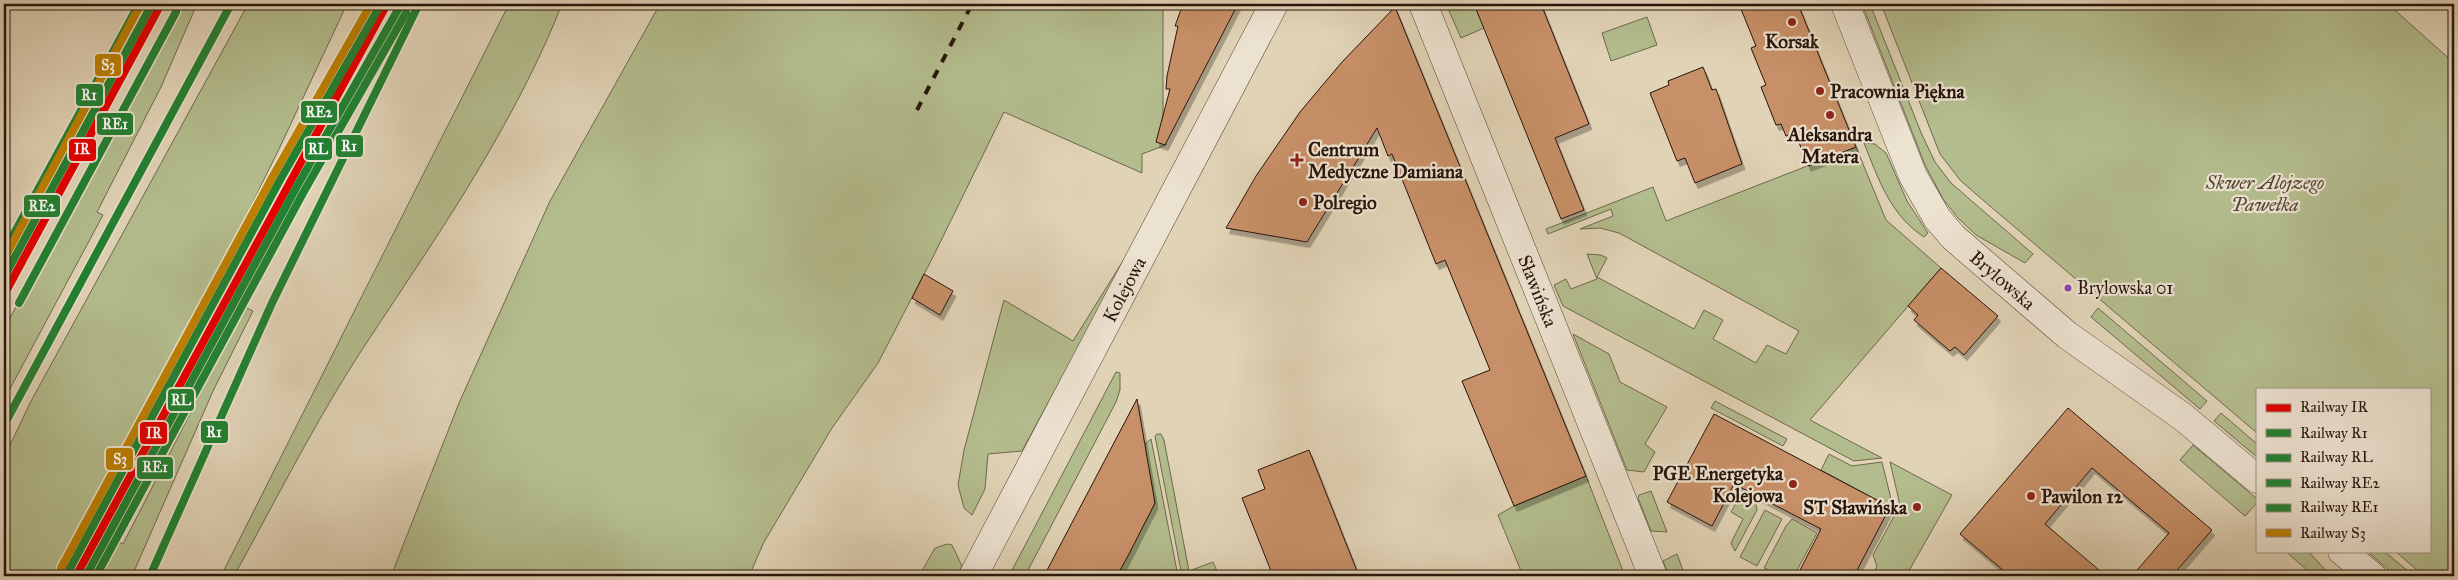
<svg xmlns="http://www.w3.org/2000/svg" width="2458" height="580" font-family="'IM FELL Great Primer',serif">
  <style>
    .green { fill: #b3bc8d; stroke: #6e684c }
    .building { fill: #c89068; stroke: #28150b; filter: url(#shadow) }
    .lines { fill: none; stroke-linecap: round; stroke-linejoin: round }
    .minor-casing { stroke: #564436; stroke-width: 29 }
    .minor { stroke: #ece2d0; stroke-width: 28 }
    .rail { stroke: #28150b; stroke-width: 4; stroke-dasharray: 9 9; stroke-linecap: butt }
    .rail-1-casing { stroke: #ece2d0; stroke-width: 11 }
    .rail-2-casing { stroke: #ece2d0; stroke-width: 11 }
    .rail-3-casing { stroke: #ece2d0; stroke-width: 11 }
    .rail-4-casing { stroke: #ece2d0; stroke-width: 11 }
    .rail-5-casing { stroke: #ece2d0; stroke-width: 11 }
    .rail-6-casing { stroke: #ece2d0; stroke-width: 11 }
    .rail-1 { stroke: #e50000; stroke-width: 8 }
    .rail-2 { stroke: #238132; stroke-width: 8 }
    .rail-3 { stroke: #238132; stroke-width: 8 }
    .rail-4 { stroke: #238132; stroke-width: 8 }
    .rail-5 { stroke: #238132; stroke-width: 8 }
    .rail-6 { stroke: #be8003; stroke-width: 8 }
    .poi-dot { fill: #8f2418; stroke: #ece2d0; stroke-width: 2 }
    .bus-dot { fill: #8e44ad; stroke: #ece2d0; stroke-width: 2 }
    .labels { text-anchor: middle; dominant-baseline: central; stroke-width: 4.5; stroke-linejoin: round; paint-order: stroke }
    .bus-label { font-size: 18px; fill: #28150b; stroke: #ece2d0; text-anchor: start }
    .poi-label { font-size: 19px; font-weight: bold; fill: #28150b; stroke: #ece2d0; text-anchor: start }
    .park-label { font-size: 19px; font-style: italic; fill: #524732; stroke: #ece2d0 }
    .street-label { font-size: 19px; fill: #28150b; stroke: #ece2d0 }
    .line-badge { stroke: #ece2d0; stroke-width: 2 }
    .badge-label { font-size: 14px; text-anchor: middle; font-weight: bold; fill: #fff }
  </style>
  <defs>
    <filter id="shadow"><feDropShadow dx="3" dy="5.5" stdDeviation="0" flood-color="#0004"/></filter>
  </defs>
  <rect width="100%" height="100%" fill="#e1d3b6"/>
  <filter id="stains"><feTurbulence type="fractalNoise" baseFrequency=".004" numOctaves="4"/><feColorMatrix values="0 0 0 0 .2 0 0 0 0 .09 0 0 0 0 .02 0 0 0 .5 -.17"/></filter>
  <radialGradient id="worn" r=".72"><stop offset=".6" stop-color="#630" stop-opacity="0"/><stop offset="1" stop-color="#630" stop-opacity=".3"/></radialGradient>
  <g class="green">
    <polygon points="181,4 197,4 161,87 97,212 103,215 4,400 4,329"/>
    <polygon points="248,4 347,4 278,151 205,299 56,576 4,576 4,458 30,403"/>
    <path d="M509,4h53c-36,92 -95,188 -150,270 -22,34 -45,67 -66,101 -40,65 -75,134 -112,201h-13z"/>
    <polygon points="660,4 1163,4 1163,126 1166,145 1142,154 1142,173 1004,112 933,257 878,363 832,428 764,542 749,576 391,576 459,403 550,201"/>
    <polygon points="1446,4 1474,4 1484,28 1461,38"/>
    <polygon points="1862,4 1870,4 1922,135 1935,162 1951,183 2033,254 2025,263 1976,235 1958,218 1943,199 1925,165"/>
    <polygon points="1881,4 2388,4 2454,63 2454,576 2424,576 2395,551 2429,551 2429,389 2257,389 2257,433 1977,195 1960,180 1940,154"/>
    <polygon points="1647,17 1657,45 1611,61 1602,33"/>
    <path d="M1864,143l11,1 11,9 21,48 21,32 -4,4c-34,-22 -46,-59 -60,-94z"/>
    <polygon points="1856,147 1886,220 1941,268 1810,420 1882,458 1854,461 1563,306 1554,285 1566,279 1571,289 1597,279 1587,254 1601,255 1607,258 1597,277 1694,329 1704,310 1723,320 1713,339 1756,363 1767,345 1786,354 1799,331 1619,233 1600,228 1580,229 1613,216 1611,209 1548,234 1546,229 1653,187 1666,221"/>
    <polygon points="1138,237 1022,451 988,454 985,489 972,515 964,508 958,485 964,450 1004,300 1073,341"/>
    <polygon points="245,307 253,311 213,391 132,576 94,576 115,540 123,544"/>
    <polygon points="2098,308 2207,401 2200,409 2091,317"/>
    <polygon points="1573,334 1609,354 1620,382 1667,407 1645,444 1655,452 1644,472 1627,470"/>
    <polygon points="1116,372 1120,373 1120,390 1116,402 1025,576 1009,576"/>
    <polygon points="1715,401 1787,439 1783,446 1711,408"/>
    <polygon points="2221,413 2257,444 2257,457 2214,421"/>
    <polygon points="1157,434 1161,434 1164,440 1189,571 1213,562 1219,576 1182,576 1155,436"/>
    <polygon points="1151,439 1178,576 1117,576 1155,503 1144,445"/>
    <polygon points="2193,445 2257,499 2257,503 2245,516 2180,460"/>
    <polygon points="1829,454 1852,466 1882,462 1892,503 1890,507 1821,470"/>
    <polygon points="1890,462 1952,495 1906,576 1872,576 1877,566 1873,555 1900,505"/>
    <polygon points="1586,476 1625,576 1523,576 1498,515 1514,506"/>
    <polygon points="1651,491 1667,532 1651,531 1638,498 1639,495"/>
    <polygon points="1740,496 1756,504 1757,510 1735,551 1731,543 1743,519 1731,512"/>
    <polygon points="1765,510 1782,519 1757,566 1740,557"/>
    <polygon points="1792,519 1817,533 1794,576 1784,576 1764,568 1786,526"/>
    <polygon points="947,544 952,545 962,566 957,576 919,576 935,548"/>
    <polygon points="2285,551 2308,551 2331,576 2314,576"/>
    <polygon points="2367,551 2384,551 2409,572 2405,576 2396,576"/>
    <polygon points="1677,554 1685,576 1669,576 1663,561"/>
  </g>
  <g class="building">
    <polygon points="1183,4 1238,4 1165,145 1156,142 1170,89 1166,89 1167,76 1178,26 1175,26"/>
    <polygon points="1474,4 1541,4 1589,124 1555,138 1584,210 1561,219"/>
    <polygon points="1739,4 1798,4 1856,147 1808,166 1795,132 1786,136 1781,124 1776,125 1761,87 1766,85 1751,48 1756,46"/>
    <polygon points="1395,7 1586,476 1514,506 1462,381 1490,370 1445,260 1436,264 1392,154 1388,156 1377,128 1307,242 1226,228 1256,176 1300,112 1342,62"/>
    <polygon points="1703,67 1712,90 1716,89 1742,164 1695,183 1685,158 1677,161 1650,93 1669,85 1668,81"/>
    <polygon points="1941,268 1998,316 1964,355 1955,347 1950,351 1914,320 1918,315 1908,306"/>
    <polygon points="924,274 953,291 940,315 912,298"/>
    <polygon points="1137,399 1155,503 1129,554 1117,576 1044,576"/>
    <polygon points="2068,408 2212,530 2172,576 2132,576 2169,533 2092,468 2045,524 2106,576 2010,576 1960,534"/>
    <polygon points="1714,414 1890,507 1854,576 1797,576 1821,529 1734,484 1712,526 1667,502"/>
    <polygon points="1309,450 1359,576 1273,576 1242,498 1265,489 1258,470"/>
  </g>
  <g class="lines">
    <g class="minor-casing">
      <g id="minor">
        <path id="s1" d="M1423,4l230,572"/>
        <path id="s2" d="M1845,4l68,172 24,42 16,19 114,98 116,82 74,62"/>
        <polyline points="2342,551 2372,576"/>
        <path id="s3" d="M973,576l301,-572"/>
      </g>
    </g>
    <use href="#minor" class="minor"/>
    <polyline class="rail" points="917,110 972,4"/>
    <g class="rail-1-casing">
      <g id="rail-1">
        <polyline points="4,295 161,4"/>
        <polyline points="76,576 387,4"/>
      </g>
    </g>
    <g class="rail-2-casing">
      <g id="rail-2">
        <polyline points="4,252 139,4"/>
        <polyline points="4,425 231,4"/>
        <polyline points="150,576 272,303 419,4"/>
      </g>
    </g>
    <g class="rail-3-casing">
      <polyline id="rail-3" points="86,576 296,188 399,8"/>
    </g>
    <g class="rail-4-casing">
      <g id="rail-4">
        <polyline points="4,277 152,4"/>
        <polyline points="68,572 280,180 381,4"/>
      </g>
    </g>
    <g class="rail-5-casing">
      <g id="rail-5">
        <polyline points="19,303 176,12"/>
        <polyline points="96,576 303,193 406,13"/>
      </g>
    </g>
    <g class="rail-6-casing">
      <g id="rail-6">
        <polyline points="4,259 141,4"/>
        <polyline points="61,568 273,176 371,4"/>
      </g>
    </g>
    <use href="#rail-1" class="rail-1"/>
    <use href="#rail-2" class="rail-2"/>
    <use href="#rail-3" class="rail-3"/>
    <use href="#rail-4" class="rail-4"/>
    <use href="#rail-5" class="rail-5"/>
    <use href="#rail-6" class="rail-6"/>
  </g>
  <g class="poi-dot">
    <circle cx="1792" cy="22" r="5"/>
    <circle cx="1820" cy="91" r="5"/>
    <circle cx="1830" cy="115" r="5"/>
    <path d="M1294.5 152.5h5v5h5v5h-5v5h-5v-5h-5v-5h5z"/>
    <circle cx="1303" cy="202" r="5"/>
    <circle cx="1793" cy="484" r="5"/>
    <circle cx="2031" cy="496" r="5"/>
    <circle cx="1917" cy="507" r="5"/>
  </g>
  <circle class="bus-dot" cx="2068" cy="288" r="4.5"/>
  <g class="labels">
    <g class="bus-label">
      <text x="2077" y="288">Brylowska 01</text>
    </g>
    <g class="poi-label">
      <text x="1792" y="41" text-anchor="middle">Korsak</text>
      <text x="1830" y="91">Pracownia Piękna</text>
      <text x="1830" y="134" text-anchor="middle">Aleksandra<tspan x="1830" dy="22">Matera</tspan></text>
      <text x="1308" y="149">Centrum<tspan x="1308" dy="22">Medyczne Damiana</tspan></text>
      <text x="1313" y="202">Polregio</text>
      <text x="1783" y="473" text-anchor="end">PGE Energetyka<tspan x="1783" dy="22">Kolejowa</tspan></text>
      <text x="2041" y="496">Pawilon 12</text>
      <text x="1907" y="507" text-anchor="end">ST Sławińska</text>
    </g>
    <g class="park-label">
      <text x="2265" y="182">Skwer Alojzego<tspan x="2265" dy="22">Pawełka</tspan></text>
    </g>
    <g class="street-label">
      <text stroke="none"><textPath href="#s2" startOffset="324">Brylowska</textPath></text>
      <text stroke="none"><textPath href="#s3" startOffset="324">Kolejowa</textPath></text>
      <text stroke="none"><textPath href="#s1" startOffset="309">Sławińska</textPath></text>
    </g>
  </g>
  <g class="line-badge">
    <rect x="94" y="53" width="28" height="24" rx="5" fill="#be8003"/>
    <rect x="75" y="83" width="29" height="24" rx="5" fill="#238132"/>
    <rect x="300" y="100" width="38" height="24" rx="5" fill="#238132"/>
    <rect x="96" y="112" width="38" height="24" rx="5" fill="#238132"/>
    <rect x="335" y="134" width="29" height="24" rx="5" fill="#238132"/>
    <rect x="304" y="137" width="29" height="24" rx="5" fill="#238132"/>
    <rect x="68" y="138" width="29" height="24" rx="5" fill="#e50000"/>
    <rect x="23" y="194" width="38" height="24" rx="5" fill="#238132"/>
    <rect x="167" y="388" width="28" height="24" rx="5" fill="#238132"/>
    <rect x="200" y="420" width="29" height="24" rx="5" fill="#238132"/>
    <rect x="139" y="421" width="29" height="24" rx="5" fill="#e50000"/>
    <rect x="105" y="447" width="29" height="24" rx="5" fill="#be8003"/>
    <rect x="136" y="456" width="38" height="24" rx="5" fill="#238132"/>
  </g>
  <g class="badge-label">
    <text x="108" y="70">S3</text>
    <text x="89" y="100">R1</text>
    <text x="319" y="117">RE2</text>
    <text x="115" y="129">RE1</text>
    <text x="349" y="151">R1</text>
    <text x="318" y="154">RL</text>
    <text x="82" y="154">IR</text>
    <text x="42" y="211">RE2</text>
    <text x="181" y="405">RL</text>
    <text x="214" y="437">R1</text>
    <text x="154" y="438">IR</text>
    <text x="120" y="464">S3</text>
    <text x="155" y="472">RE1</text>
  </g>
  <rect width="2458" height="580" fill="none" stroke="#e1d3b6" stroke-width="20"/>
  <rect x="5" y="5" width="2448" height="570" fill="none" stroke="#28150b" stroke-width="2.5"/>
  <rect x="10" y="10" width="2438" height="560" fill="none" stroke="#28150b"/>
  <rect x="2256" y="388" width="175" height="165" fill="#ece2d0" stroke="#9e9081"/>
  <rect x="2266" y="404" width="25" height="8" fill="#e50000" stroke="#9e9081"/>
  <text x="2300" y="412" font-size="15" fill="#28150b">Railway IR</text>
  <rect x="2266" y="429" width="25" height="8" fill="#238132" stroke="#9e9081"/>
  <text x="2300" y="438" font-size="15" fill="#28150b">Railway R1</text>
  <rect x="2266" y="454" width="25" height="8" fill="#238132" stroke="#9e9081"/>
  <text x="2300" y="462" font-size="15" fill="#28150b">Railway RL</text>
  <rect x="2266" y="479" width="25" height="8" fill="#238132" stroke="#9e9081"/>
  <text x="2300" y="488" font-size="15" fill="#28150b">Railway RE2</text>
  <rect x="2266" y="504" width="25" height="8" fill="#238132" stroke="#9e9081"/>
  <text x="2300" y="512" font-size="15" fill="#28150b">Railway RE1</text>
  <rect x="2266" y="529" width="25" height="8" fill="#be8003" stroke="#9e9081"/>
  <text x="2300" y="538" font-size="15" fill="#28150b">Railway S3</text>
  <rect width="100%" height="100%" filter="url(#stains)"/>
  <rect width="100%" height="100%" fill="url(#worn)"/>
</svg>
